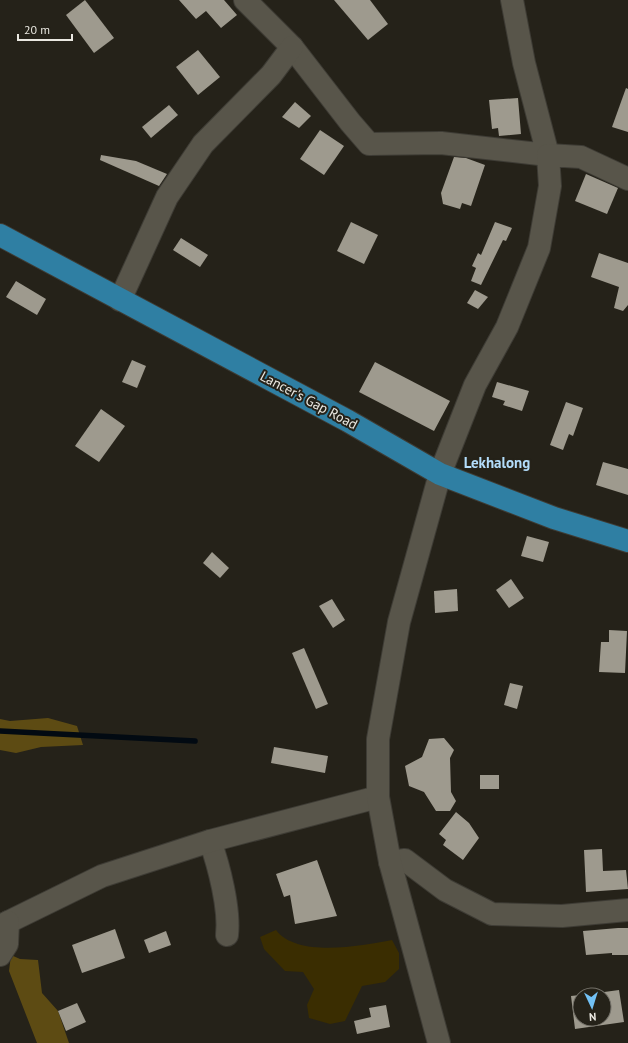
<svg xmlns="http://www.w3.org/2000/svg" width="628" height="1043" font-family="'PT Sans',sans-serif">
  <style>
    .green { fill: #3a2d01 }
    .forest { fill: #5d4b13 }
    .lines { fill: none; stroke-linecap: round; stroke-linejoin: round }
    .stream { stroke: #020a12; stroke-width: 5.5 }
    .building { fill: #9e9a8e }
    .minor-casing { stroke: #3e3c35; stroke-width: 24 }
    .major-casing { stroke: #3e3c35; stroke-width: 24 }
    .minor { stroke: #58554a; stroke-width: 22 }
    .major { stroke: #2f7fa3; stroke-width: 22 }
    .labels { text-anchor: middle; dominant-baseline: central; stroke-width: 4; stroke-linejoin: round; paint-order: stroke }
    .street-label { font-size: 14px; fill: #eae8e1; stroke: #252219 }
    .neighbourhood-label { font-size: 15px; font-weight: bold; fill: #b3ddfb; stroke: #252219 }
  </style>
  <rect width="100%" height="100%" fill="#252219"/>
  <path class="green" d="M276,930c21,28 85,16 116,10l7,13v16l-14,13 -23,4 -17,35 -15,3 -21,-6 -2,-13 7,-16 -11,-17 -18,-1 -21,-22 -4,-12z"/>
  <g class="forest">
    <polygon points="48,718 77,726 83,745 41,747 16,753 0,750 0,719 10,721"/>
    <polygon points="11,955 20,959 38,960 42,993 58,1011 69,1043 37,1043 9,971"/>
  </g>
  <g class="lines">
    <polyline class="stream" points="0,731 195,741"/>
  </g>
  <g class="building">
    <polygon points="85,0 114,38 94,53 66,15"/>
    <polygon points="179,0 224,0 237,15 221,28 206,11 196,19"/>
    <polygon points="334,0 370,0 388,24 368,40"/>
    <polygon points="198,50 220,77 198,95 176,67"/>
    <polygon points="626,88 628,89 628,132 612,127"/>
    <polygon points="518,98 521,134 499,136 498,128 492,129 489,100"/>
    <polygon points="295,102 311,116 299,128 282,117"/>
    <polygon points="169,105 178,115 151,138 142,127"/>
    <polygon points="320,130 344,146 324,175 300,159"/>
    <polygon points="101,155 136,161 167,174 159,186 100,160"/>
    <polygon points="454,157 466,158 485,165 471,206 462,203 460,209 443,204 441,193"/>
    <polygon points="586,174 618,188 607,214 575,201"/>
    <polygon points="351,222 378,235 364,264 337,251"/>
    <polygon points="495,222 512,228 506,241 503,240 481,285 471,281 476,268 472,266 478,253 481,255"/>
    <polygon points="181,238 208,255 200,267 173,250"/>
    <polygon points="599,253 628,263 628,305 623,311 614,308 619,287 591,277"/>
    <polygon points="16,281 46,299 37,315 6,297"/>
    <polygon points="475,290 488,297 478,309 467,303"/>
    <polygon points="132,360 146,366 137,388 122,382"/>
    <polygon points="375,362 450,401 434,431 359,392"/>
    <polygon points="497,382 529,391 522,411 503,405 505,401 492,397"/>
    <polygon points="566,402 583,408 573,436 569,434 563,450 550,445"/>
    <polygon points="101,409 125,426 99,462 75,446"/>
    <polygon points="603,462 628,469 628,495 596,485"/>
    <polygon points="527,536 549,542 543,562 521,556"/>
    <polygon points="212,552 229,568 220,578 203,563"/>
    <polygon points="511,579 524,598 509,608 496,590"/>
    <polygon points="457,589 458,611 435,613 434,591"/>
    <polygon points="332,599 345,620 333,628 319,606"/>
    <polygon points="609,630 627,631 625,673 599,672 601,642 609,642"/>
    <polygon points="304,648 328,704 316,709 292,653"/>
    <polygon points="510,683 523,686 517,709 504,705"/>
    <polygon points="444,738 454,750 450,758 451,792 456,801 450,811 436,811 424,792 409,786 405,766 422,757 429,739"/>
    <polygon points="274,747 328,756 325,773 271,763"/>
    <rect x="480" y="775" width="19" height="14"/>
    <polygon points="456,812 469,823 479,838 463,860 443,845 446,840 439,834"/>
    <polygon points="602,849 603,871 626,870 628,889 586,892 584,850"/>
    <polygon points="317,860 337,916 295,924 290,895 284,897 276,874"/>
    <polygon points="618,928 628,928 628,955 612,955 612,953 586,955 583,931"/>
    <polygon points="115,929 125,958 82,973 72,945"/>
    <polygon points="166,931 171,945 149,953 144,940"/>
    <polygon points="619,990 624,1022 575,1029 571,996 580,995 580,1019 604,1019 604,995 582,995"/>
    <polygon points="77,1003 86,1022 66,1031 58,1011"/>
    <polygon points="386,1005 390,1027 357,1034 354,1021 371,1017 369,1008"/>
  </g>
  <g class="lines">
    <g class="minor-casing">
      <g id="minor">
        <polyline points="245,0 292,47 350,122 369,144 441,143 548,155 524,63 512,0"/>
        <polyline points="120,300 167,197 203,144 271,75 292,47"/>
        <path d="M210,841c9,25 20,68 17,94"/>
        <polyline points="390,862 405,860 445,890 492,914 562,916 628,910"/>
        <polyline points="0,926 102,876 210,841 378,797"/>
        <polyline points="0,955 7,944 8,922"/>
        <polyline points="439,1043 390,862 378,797 378,739 399,622 440,474 475,385 507,327 539,248 550,186 548,155 581,157 628,179"/>
      </g>
    </g>
    <g class="major-casing">
      <polyline id="major" points="0,235 348,421 440,474 554,518 628,541"/>
    </g>
    <use href="#minor" class="minor"/>
    <use href="#major" class="major"/>
  </g>
  <g class="labels">
    <g class="street-label">
      <text transform="translate(309 400) rotate(28)">Lancer's Gap Road</text>
    </g>
    <g class="neighbourhood-label">
      <text x="497" y="462">Lekhalong</text>
    </g>
  </g>
  <g transform="translate(592 1007) rotate(176)"><circle r="19" fill="#252219" stroke="#747169"/>
  <path d="M0-3L7 15L0 10L-7 15Z" fill="#72c1f5"/>
  <text y="-6" font-size="11" font-weight="bold" text-anchor="middle" fill="#eae8e1">N</text>
  </g>
  <path d="M18 34v6h54v-6" fill="none" stroke="#eae8e1" stroke-width="2"/>
  <text x="24" y="34" font-size="12" fill="#eae8e1" stroke="#252219" stroke-width="3" paint-order="stroke">20 m</text>
</svg>
